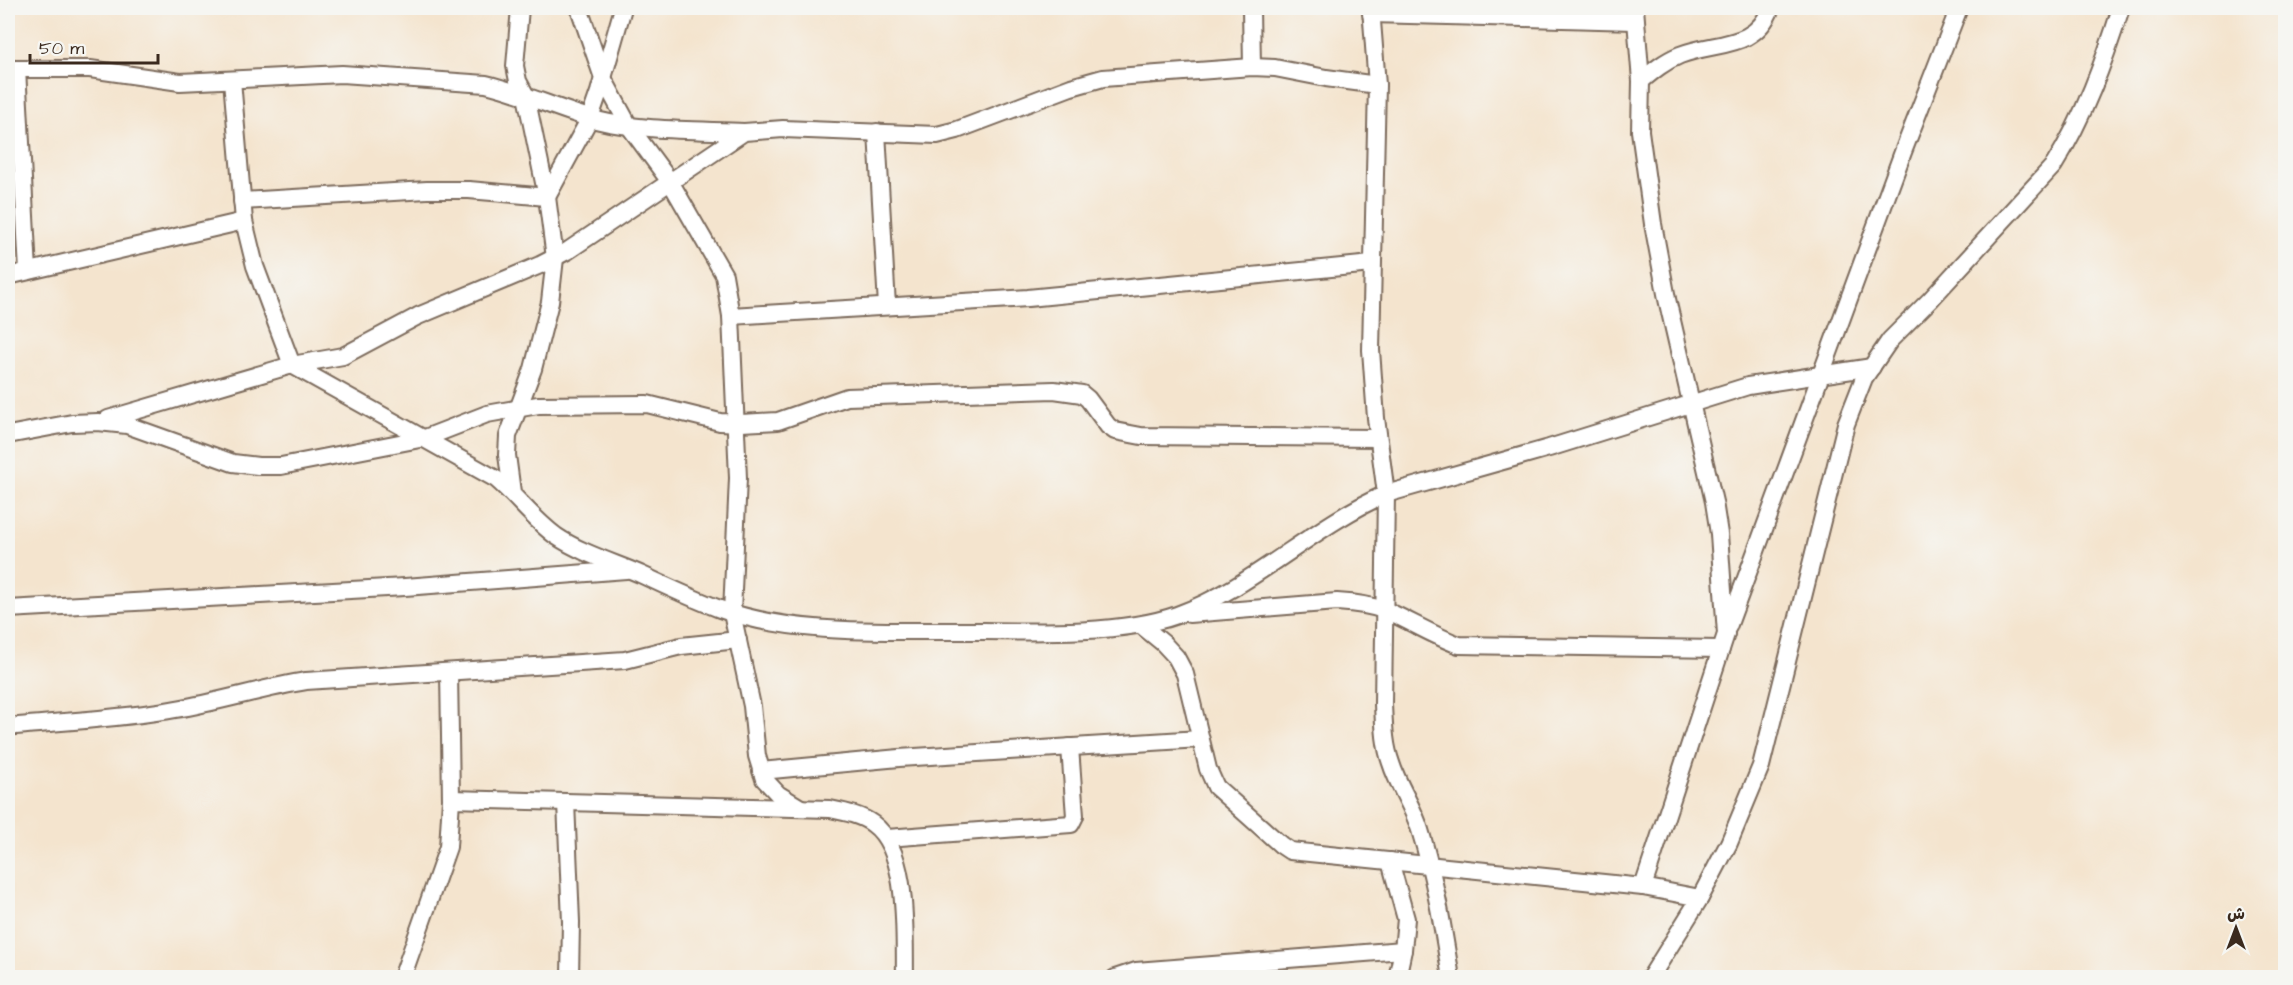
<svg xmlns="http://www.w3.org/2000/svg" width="2293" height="985" font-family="'Architects Daughter','Playpen Sans Arabic',sans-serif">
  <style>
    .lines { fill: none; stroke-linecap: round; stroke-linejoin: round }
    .minor-casing { stroke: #7c6b5c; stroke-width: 20 }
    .minor { stroke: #fff; stroke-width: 16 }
  </style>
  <rect width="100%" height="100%" fill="#f6f6f2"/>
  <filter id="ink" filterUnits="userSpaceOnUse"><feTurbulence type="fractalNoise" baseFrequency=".0167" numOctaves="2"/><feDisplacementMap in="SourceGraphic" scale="12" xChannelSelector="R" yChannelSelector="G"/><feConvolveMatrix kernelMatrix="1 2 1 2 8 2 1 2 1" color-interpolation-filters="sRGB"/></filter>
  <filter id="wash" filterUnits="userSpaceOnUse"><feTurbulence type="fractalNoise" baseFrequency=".008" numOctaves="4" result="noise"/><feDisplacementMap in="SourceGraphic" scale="24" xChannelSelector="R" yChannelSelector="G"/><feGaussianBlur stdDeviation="1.35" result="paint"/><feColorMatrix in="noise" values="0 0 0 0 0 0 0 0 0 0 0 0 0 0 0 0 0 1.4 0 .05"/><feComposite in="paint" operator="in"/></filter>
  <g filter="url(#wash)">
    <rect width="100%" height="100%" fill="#f4e4ce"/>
  </g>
  <g filter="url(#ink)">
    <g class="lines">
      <g class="minor-casing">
        <g id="minor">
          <polyline points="579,8 603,78 629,126 671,183 724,275 731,316 738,478 732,613 752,706 757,756 764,779 778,794 801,808"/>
          <polyline points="1251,8 1252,67"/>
          <path d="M1371,8l6,77 -6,265 5,68 10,76 -3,210c1,20 1,40 8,59 7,23 22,43 29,67 15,48 23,98 31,148"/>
          <polyline points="1635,8 1641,81 1640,131 1653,224 1667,299 1714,502 1719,534 1726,634 1643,887"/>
          <polyline points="1371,14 1635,21"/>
          <path d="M8,69h82l90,13 162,-8 144,10c38,9 73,26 110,36 43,11 103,10 148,12"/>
          <polyline points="17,69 28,271"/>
          <path d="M232,80l12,141 11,45 37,99 204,114c21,18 38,41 60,57 25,17 56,26 84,38 26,12 53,25 80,35 77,28 178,21 260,22 57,1 144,3 197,-16 77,-28 135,-89 209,-121l163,-46 199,-62 124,-19"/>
          <path d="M1641,81c12,-10 24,-20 39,-26 36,-14 75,-5 91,-47"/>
          <polyline points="877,132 887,306"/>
          <polyline points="242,201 427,190 469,190 547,197 590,118 599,92 623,8"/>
          <polyline points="8,276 244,221"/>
          <polyline points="731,316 1028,298 1372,264"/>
          <polyline points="108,419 292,365 343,356 418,316 540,265 569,250 744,132 783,129 937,135 957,130 1071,87 1103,78 1252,67 1275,68 1326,78 1377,85"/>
          <polyline points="8,435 72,423 98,422 127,425 233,463 258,466 281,466 425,438 487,414 538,405 647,404 720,422 741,423 778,421 847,397 1054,390 1082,394 1088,399 1108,426 1115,431 1141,436 1378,438"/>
          <polyline points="512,492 507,455 508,436 533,369 550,302 555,258 547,197 526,96 518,81 515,66 520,8"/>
          <polyline points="8,609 405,587 626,570"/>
          <path d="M1189,614l148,-12c17,1 34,3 50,9 25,11 47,25 72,34l262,4"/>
          <polyline points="1141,625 1163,643 1176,657 1185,674 1208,769 1216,787 1281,845 1290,851 1643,887 1700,898"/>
          <polyline points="1728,627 1903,152 1959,8"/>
          <path d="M8,727c56,-6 113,-8 168,-18 44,-7 86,-21 130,-28l319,-21 56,-14 57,-6"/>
          <polyline points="761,771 899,758 1200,739"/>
          <path d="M451,799l379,10c15,3 31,6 43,15 37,27 31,112 32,154"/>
          <polyline points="566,802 571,922 570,978"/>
          <polyline points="887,838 1071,824 1075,816 1070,747"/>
          <polyline points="1390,861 1406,919 1403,950 1397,978"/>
          <polyline points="402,978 448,847 451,799 449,672"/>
          <polyline points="1115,978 1136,971 1403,950"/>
          <path d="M1650,978l50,-80 29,-55 32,-77 85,-342 18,-46 26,-38 40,-40 124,-135c30,-48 50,-103 67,-157"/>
        </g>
      </g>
      <use href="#minor" class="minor"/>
    </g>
  </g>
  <rect width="2293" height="985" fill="none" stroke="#f6f6f2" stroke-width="30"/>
  <g transform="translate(2236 928)" stroke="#f6f6f2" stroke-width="4.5" paint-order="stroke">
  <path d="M0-4.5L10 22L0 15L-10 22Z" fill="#3b2a1e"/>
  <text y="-9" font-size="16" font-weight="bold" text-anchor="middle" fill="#3b2a1e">ش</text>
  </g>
  <path d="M30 54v9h128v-9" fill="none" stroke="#3b2a1e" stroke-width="3"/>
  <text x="39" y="54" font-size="18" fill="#3b2a1e" stroke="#f6f6f2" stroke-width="4.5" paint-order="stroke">50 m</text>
</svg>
